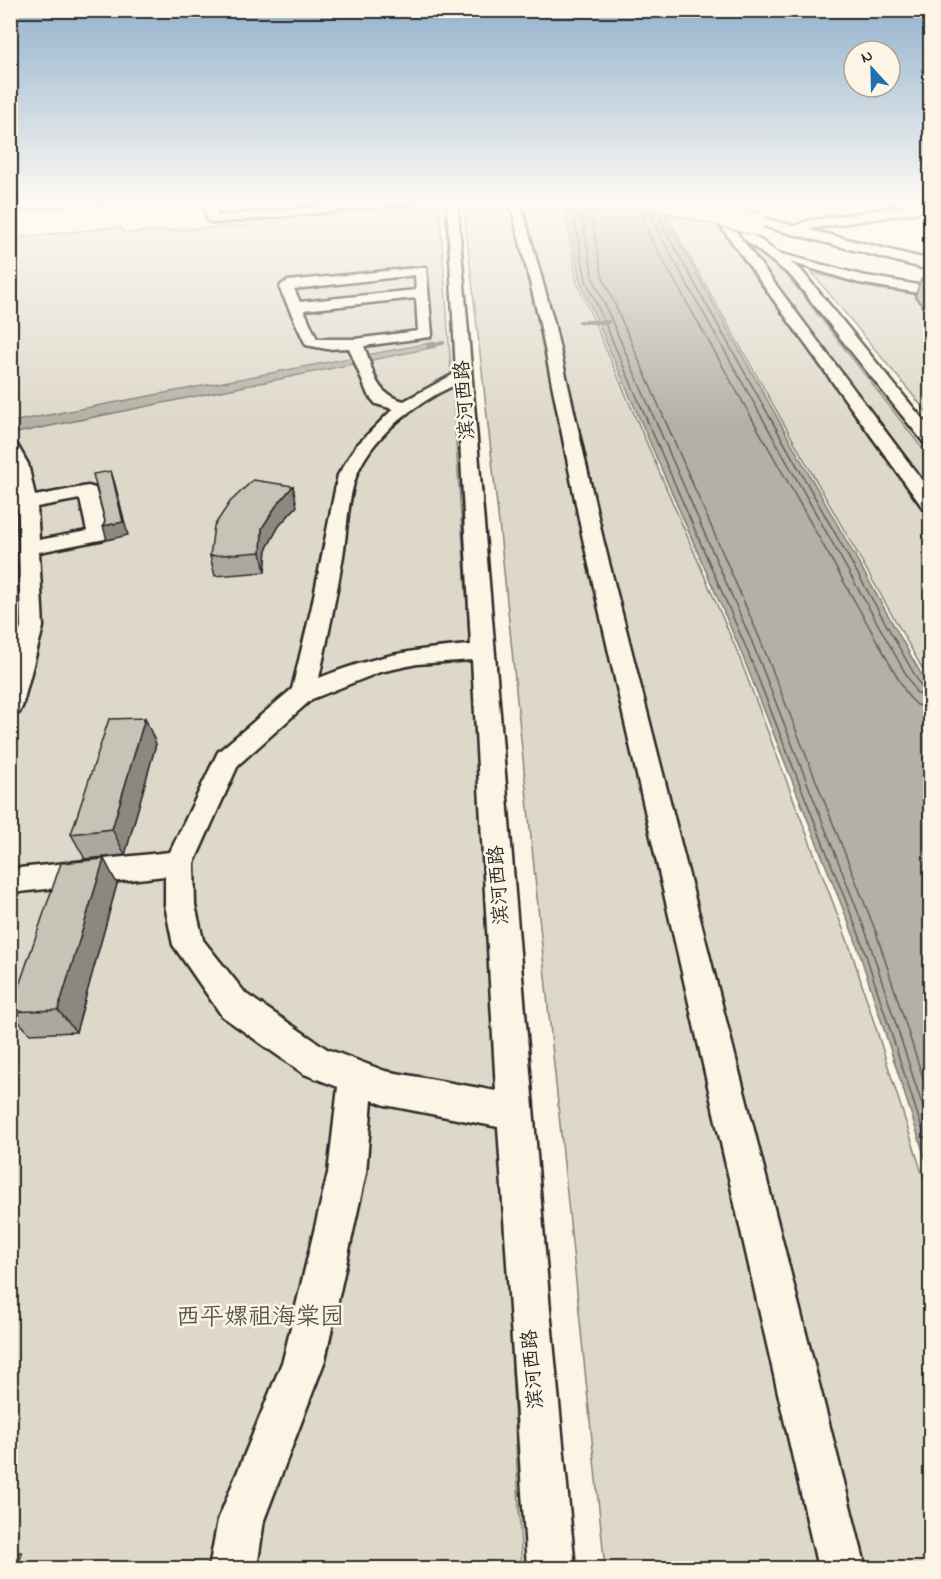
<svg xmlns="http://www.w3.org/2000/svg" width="941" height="1579" font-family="'Indie Flower','LXGW WenKai TC',sans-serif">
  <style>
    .green { fill: #ded8ca; stroke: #84827a; stroke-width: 1.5 }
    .water { fill: #b4b0a5; stroke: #7d7b74; stroke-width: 1.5 }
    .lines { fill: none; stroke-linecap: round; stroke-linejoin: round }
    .shore { stroke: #62605c; stroke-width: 1.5 }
    .stream { stroke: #7d7b74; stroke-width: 4 }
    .minor-casing { stroke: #2b2b2b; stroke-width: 5 }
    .major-casing { stroke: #2b2b2b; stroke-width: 5 }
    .highway-casing { stroke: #2b2b2b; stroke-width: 5 }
    .minor { fill: #fcf5e5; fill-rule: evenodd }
    .major { fill: #fcf5e5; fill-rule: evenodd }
    .highway { fill: #fcf5e5; fill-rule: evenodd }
    .minor-bridge-casing { stroke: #2b2b2b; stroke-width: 15; stroke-linecap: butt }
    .highway-bridge-casing { stroke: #2b2b2b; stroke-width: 17; stroke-linecap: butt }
    .minor-bridge { stroke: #fcf5e5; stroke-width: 13 }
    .highway-bridge { stroke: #fcf5e5; stroke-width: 15 }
    .wall { fill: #aca89d; stroke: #2b2b2b; stroke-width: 1.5 }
    .shaded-wall { fill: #8c8880; stroke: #2b2b2b; stroke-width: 1.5 }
    .building { fill: #c8c3b7; stroke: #2b2b2b; stroke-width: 1.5 }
    .labels { text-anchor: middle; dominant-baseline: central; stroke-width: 5; stroke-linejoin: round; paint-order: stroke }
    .street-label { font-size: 20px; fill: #2b2b2b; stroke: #fcf5e5 }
    .near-park-label { font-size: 24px; fill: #585653; stroke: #fcf5e5 }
  </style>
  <rect width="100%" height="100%" fill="#fcf5e5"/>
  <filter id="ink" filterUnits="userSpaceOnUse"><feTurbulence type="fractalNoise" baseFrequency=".0167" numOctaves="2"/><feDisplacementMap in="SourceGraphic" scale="12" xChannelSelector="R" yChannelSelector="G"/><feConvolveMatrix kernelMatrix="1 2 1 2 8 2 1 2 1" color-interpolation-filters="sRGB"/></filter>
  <g filter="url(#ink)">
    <g class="green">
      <path d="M420,201h19c33,455 61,911 83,1367h-511v-1330l110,-11 3,6 129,-8v-7z"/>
      <polygon points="463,201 563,201 577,282 737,651 851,950 930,1198 930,1568 605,1568 500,532"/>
      <polygon points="667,209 732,226 739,238 783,270 930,458 930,682 672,226"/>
      <polygon points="812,273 881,290 930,293 930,416"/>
    </g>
    <g class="water">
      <polygon points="565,201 661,201 670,226 930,690 930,1173 855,939 739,647 580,282"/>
      <polygon points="435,342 436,347 11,434 11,422"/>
    </g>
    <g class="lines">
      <g class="shore">
        <polyline points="571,201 586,280 745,645 860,937 930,1153"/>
        <polyline points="579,201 593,278 752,642 867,935 930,1129"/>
        <polyline points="588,201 602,275 760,639 876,932 930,1100"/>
        <polyline points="639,201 650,237 908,696 917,705 930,708"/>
        <polyline points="649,209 658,232 916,692 930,699"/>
        <polyline points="658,211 664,229 922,688 930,692"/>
      </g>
      <g class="stream">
        <polyline points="580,322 608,322"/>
        <polyline points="428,346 443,343"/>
      </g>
      <g class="minor-casing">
        <g id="minor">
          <polygon points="43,201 71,201 66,204 10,211 10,205"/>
          <polygon points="89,201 106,201 101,204"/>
          <polygon points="204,201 214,201 218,216 382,201 417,201 412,204 213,223 207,220"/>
          <path d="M447,201h10l93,1109 25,258h-48l-29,-441 -113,-22 -13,-5 -6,73 -41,187 -61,160 -7,48h-48l9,-48 65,-160 45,-187 10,-86 -34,-13 -82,-58 -49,-71 -8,-40v-29l-155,17v-24l160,-17 48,-100 74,-63 20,-83 26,-131 18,-29 37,-37 -17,-5 -8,-9 -19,-47 -22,1 -21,-4 -26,-56 1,-4 7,-4 138,-14 6,67 -2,3 -66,9c10,26 10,48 40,55l52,-28zM415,275l1,15 -116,12 -6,-13zM416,298l2,33 -63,8h-38l-13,-29zM457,384l14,261c-59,4 -97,11 -152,33 9,-41 17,-81 24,-122 4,-24 4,-49 11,-73 13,-45 61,-80 103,-99zM472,660l24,431 -111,-20 -58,-22 -81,-55 -43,-54 -8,-35 -1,-42 44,-98 74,-66 68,-27 37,-8z"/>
          <polygon points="510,201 520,201 553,319 603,539 866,1568 818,1568 583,539 539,319"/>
          <polygon points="720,201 730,201 752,234 778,253 861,275 930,287 930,295 859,283 790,262 801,270 930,428 930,444 924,443 791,276 744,239"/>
          <polygon points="887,201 930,203 930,209 892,204"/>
          <polygon points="717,217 725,217 930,491 930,510 923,508 717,221"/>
          <path d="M10,442l6,1 12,21 7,32 53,-10 7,2 13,47 -3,4 -66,13 4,75 -21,80 -3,6 -9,2v-53l11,-35 -3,-119h-8v-12l6,1 -6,-30zM80,499l7,32 -48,9 -2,-33z"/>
        </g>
      </g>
      <g class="major-casing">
        <polygon id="major" points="930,202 930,210 810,229 794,234 787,230 807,221"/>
      </g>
      <g class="highway-casing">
        <polygon id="highway" points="759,217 930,260 930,270 754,224 752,221"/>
      </g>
      <use href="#minor" class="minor"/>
      <use href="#major" class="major"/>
      <use href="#highway" class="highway"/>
      <g class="minor-bridge-casing">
        <polyline id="minor-bridge" points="650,201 757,229"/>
      </g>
      <g class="highway-bridge-casing">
        <polyline id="highway-bridge" points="681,201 759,221"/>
      </g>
      <use href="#minor-bridge" class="minor-bridge"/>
      <use href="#highway-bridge" class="highway-bridge"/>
    </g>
    <g class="wall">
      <polygon points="921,279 930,283 930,314 915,297"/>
      <polygon points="297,506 279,526 267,548 265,572 215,576 210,556"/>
      <polygon points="145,718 156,744 125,855 85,859 71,834"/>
      <polygon points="104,859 117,884 76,1032 30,1034 10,1012"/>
    </g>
    <g class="shaded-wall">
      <polygon points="111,471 115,484 128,535 107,540 103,526 123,522"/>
      <polygon points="293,486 297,506 279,526 267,548 265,572 261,552 262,528 276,506"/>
      <polygon points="145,718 156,744 125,855 112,829"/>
      <polygon points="104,859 117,884 76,1032 58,1010"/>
      <polygon points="10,1552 22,1552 18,1569 10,1569"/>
    </g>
    <g class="building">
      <polygon points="921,279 930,283 930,288"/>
      <polygon points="111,471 123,522 103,526 105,521 93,474"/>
      <polygon points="253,480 293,486 276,506 262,528 261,552 210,556 214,526 230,502"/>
      <polygon points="145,718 112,829 71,834 109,719"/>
      <polygon points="104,859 58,1010 10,1012 61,863"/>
    </g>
  </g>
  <linearGradient id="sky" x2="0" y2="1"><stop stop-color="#93b2cd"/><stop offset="0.48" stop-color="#fefaf3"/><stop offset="1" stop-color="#fefaf3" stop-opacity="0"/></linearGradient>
  <rect width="941" height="422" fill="url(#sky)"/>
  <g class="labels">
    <g class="street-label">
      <text transform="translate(466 400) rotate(-94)">滨河西路</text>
      <text transform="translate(500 885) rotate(-94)">滨河西路</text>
      <text transform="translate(534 1369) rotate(-95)">滨河西路</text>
    </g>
    <g class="near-park-label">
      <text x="260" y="1318">西平嫘祖海棠园</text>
    </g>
  </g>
  <rect width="941" height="1579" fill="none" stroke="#fcf5e5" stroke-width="36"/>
  <rect x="18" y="18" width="905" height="1543" fill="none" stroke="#2b2b2b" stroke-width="2" filter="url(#ink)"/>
  <g transform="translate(872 69) rotate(338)"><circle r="28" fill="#fcf5e5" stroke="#a8a49b" stroke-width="1.5"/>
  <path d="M0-4.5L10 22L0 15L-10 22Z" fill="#1f6fb2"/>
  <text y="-9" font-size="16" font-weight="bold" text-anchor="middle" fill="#2b2b2b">N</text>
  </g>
</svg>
